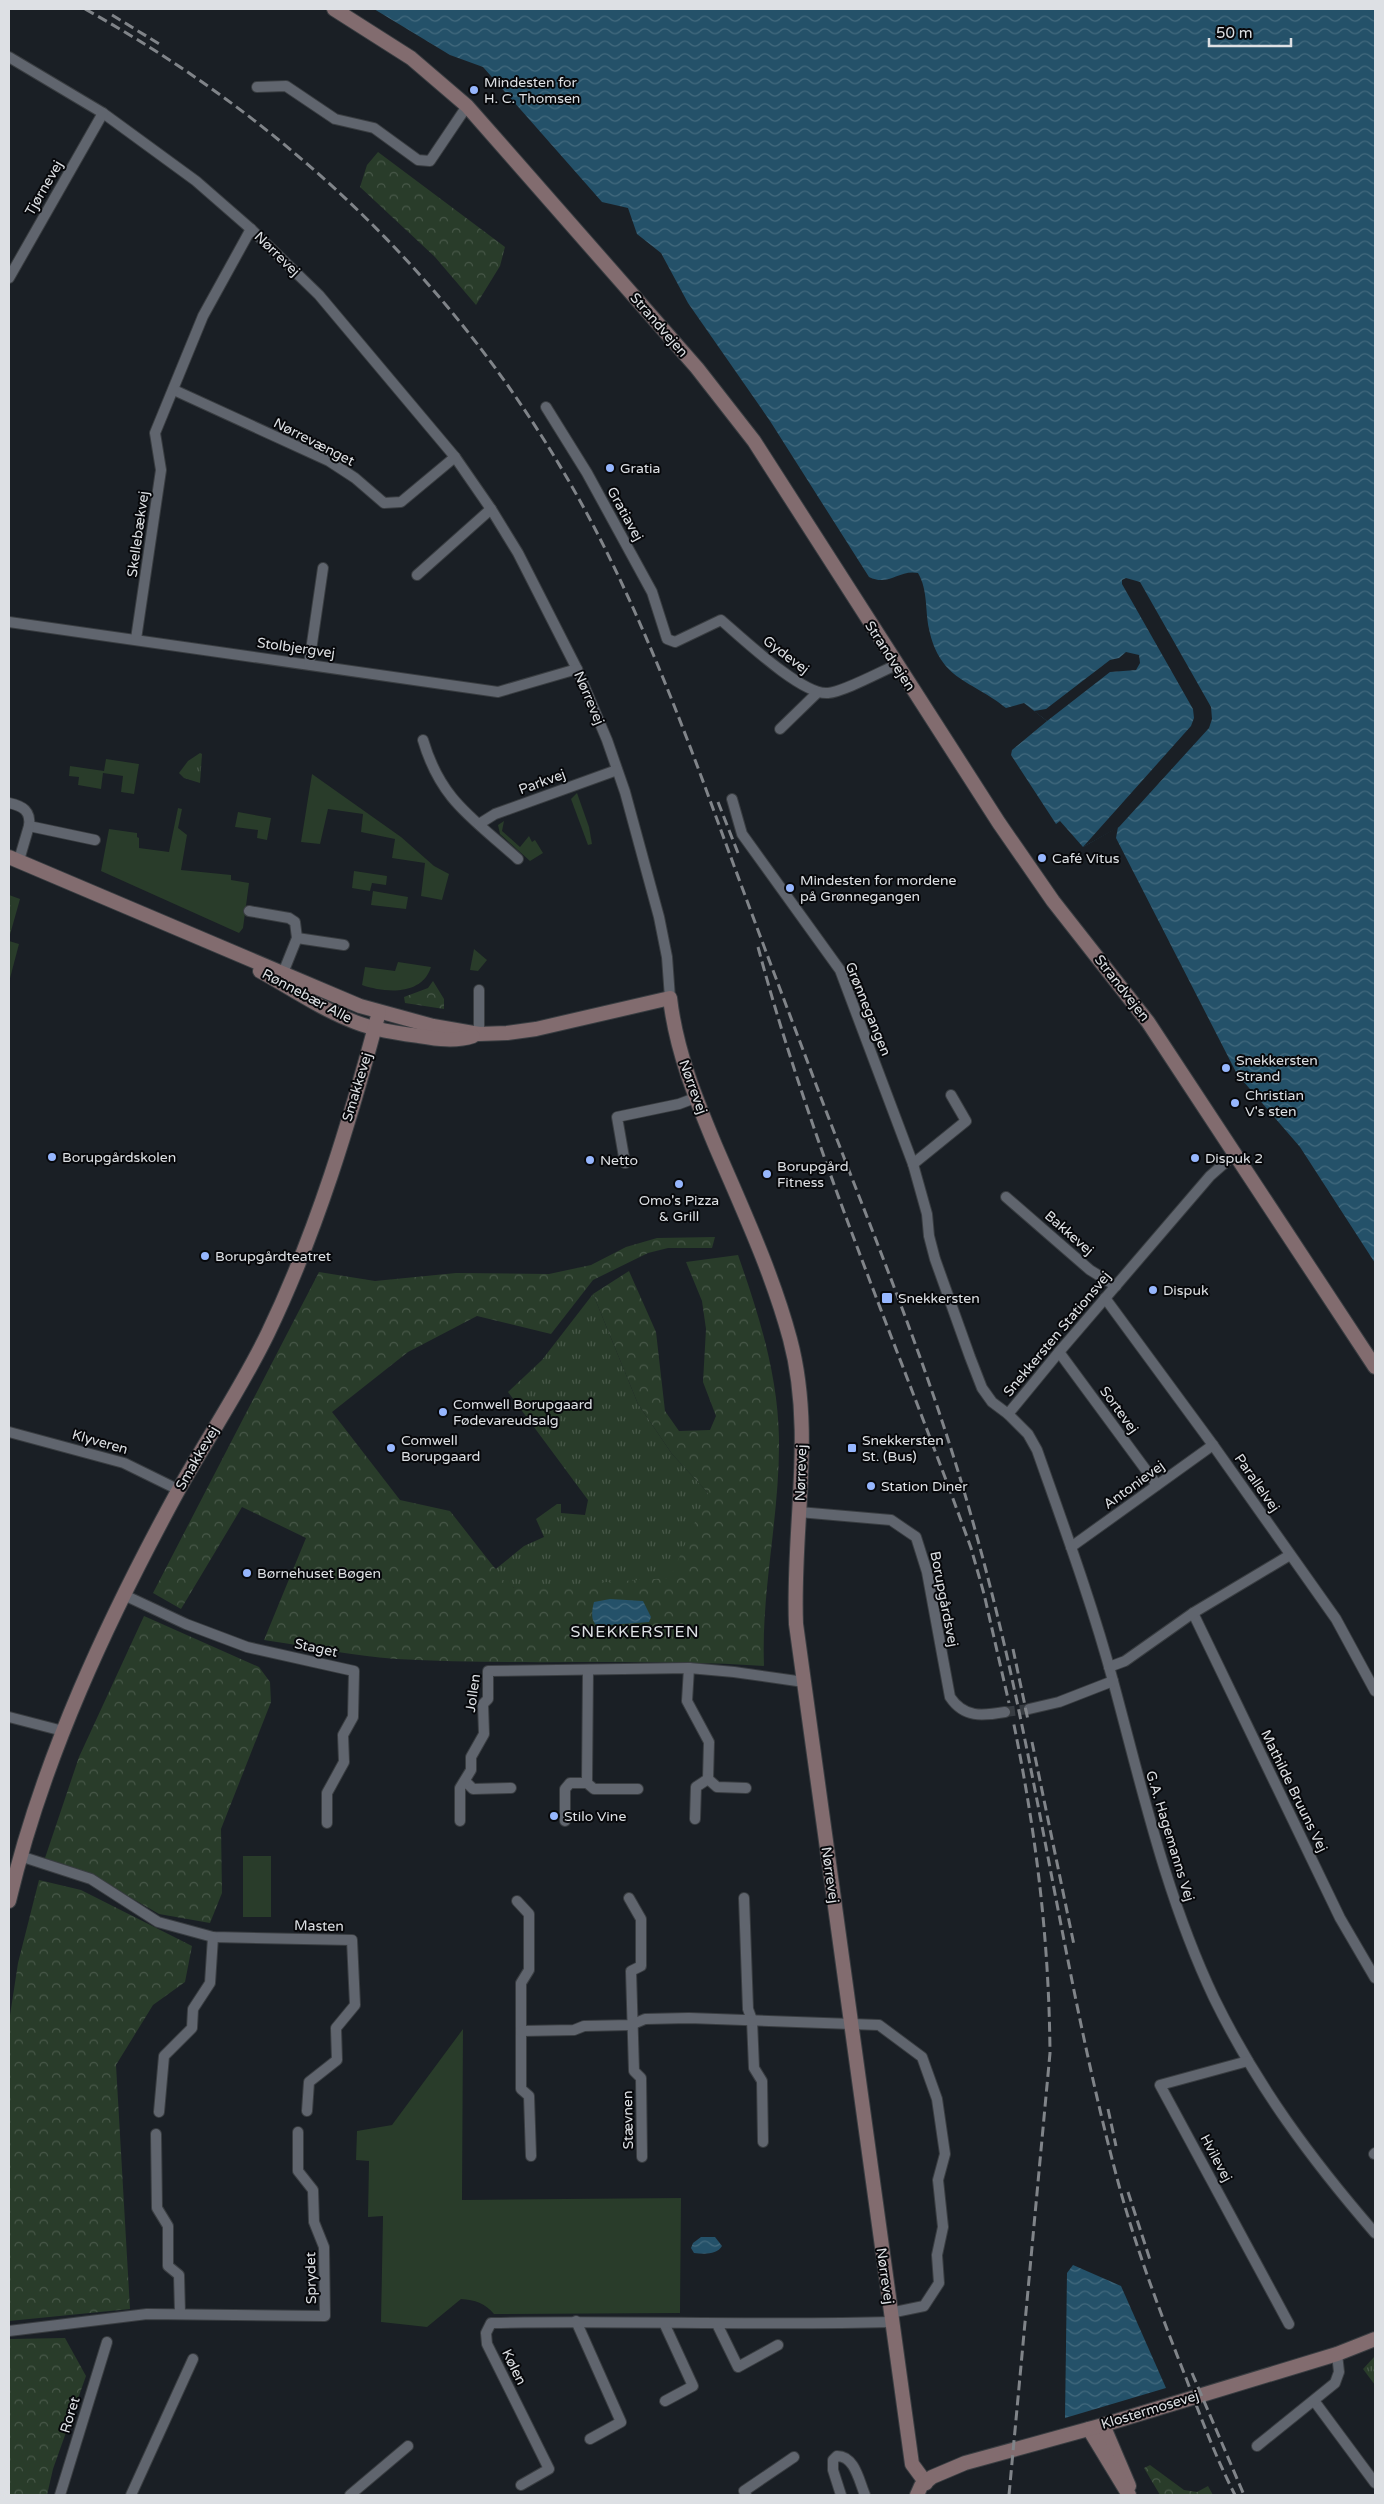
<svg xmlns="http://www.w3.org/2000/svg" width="1384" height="2504" font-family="'Varela Round',sans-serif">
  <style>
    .green { fill: #293c2a }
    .forest { fill: url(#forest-crowns) }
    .park { fill: url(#park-tufts) }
    .water { fill: url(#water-waves) }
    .pier { fill: #1a1f25 }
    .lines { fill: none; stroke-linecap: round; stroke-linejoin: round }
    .street-tunnel { stroke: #373c42; stroke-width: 10; stroke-dasharray: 10 5; stroke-linecap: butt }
    .street-casing { stroke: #393d41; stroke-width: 12 }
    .secondary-casing { stroke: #393d41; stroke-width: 16 }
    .street { stroke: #60656e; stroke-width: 10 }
    .secondary { stroke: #826c6f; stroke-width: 14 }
    .rail { stroke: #808489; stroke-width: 3; stroke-dasharray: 10 5; stroke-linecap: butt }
    .poi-dot { fill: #96b6fd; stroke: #07080b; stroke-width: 2 }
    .labels { text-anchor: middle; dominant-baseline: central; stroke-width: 4; stroke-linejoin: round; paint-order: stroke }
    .poi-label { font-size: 14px; fill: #dde0e4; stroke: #07080b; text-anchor: start }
    .street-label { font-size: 14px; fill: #dde0e4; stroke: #07080b }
    .quarter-label { font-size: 16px; letter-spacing: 1px; fill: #dde0e4; stroke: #07080b }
  </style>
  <defs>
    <pattern id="forest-crowns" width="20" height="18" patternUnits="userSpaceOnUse" patternTransform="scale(1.25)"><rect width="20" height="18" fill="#293c2a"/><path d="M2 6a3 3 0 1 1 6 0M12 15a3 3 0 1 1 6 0" fill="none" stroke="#485849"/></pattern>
    <pattern id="park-tufts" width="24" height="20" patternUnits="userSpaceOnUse" patternTransform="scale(1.25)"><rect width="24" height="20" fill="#293c2a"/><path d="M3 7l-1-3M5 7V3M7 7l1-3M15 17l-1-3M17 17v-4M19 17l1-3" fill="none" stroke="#485849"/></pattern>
    <pattern id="water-waves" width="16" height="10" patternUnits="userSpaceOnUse" patternTransform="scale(1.25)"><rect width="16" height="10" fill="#245169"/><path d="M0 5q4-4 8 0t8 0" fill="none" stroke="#436a7e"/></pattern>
  </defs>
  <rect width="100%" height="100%" fill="#1a1f25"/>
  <g class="green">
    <polygon points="106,759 139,764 134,794 121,792 123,776 103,773 101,789 78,785 79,777 69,776 70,766 104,771"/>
    <polygon points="312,774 401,837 434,866 449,874 442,900 421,896 425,863 392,858 395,839 361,832 363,814 328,809 320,844 301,842"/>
    <polygon points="577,793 589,827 592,844 588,845 571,799"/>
    <polygon points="178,808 182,809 178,828 187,835 181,870 231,875 231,880 249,883 243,928 239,933 101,871 109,829 137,833 137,837 139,838 139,848 169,852"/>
    <polygon points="238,812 271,818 267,840 257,838 258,830 235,827"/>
    <polygon points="504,821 502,831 520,847 529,836 532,842 535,840 543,853 530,861 500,834 498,825"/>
    <polygon points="354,871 387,876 386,885 372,883 370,891 352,888"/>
    <polygon points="373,891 408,897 406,909 371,905"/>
    <polygon points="9,941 19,944 9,982"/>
    <polygon points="474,949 487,960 478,971 470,970"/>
    <path d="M398,962l33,5c-9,29 -46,26 -69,18l3,-18 30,4z"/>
    <rect x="243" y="1856" width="28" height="61"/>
    <path d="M463,2029l-1,171 219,-2 -1,115 -186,1c-9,-11 -19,-14 -33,-15l-34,28 -46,-5 2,-106 -15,1 1,-56 -13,-1 1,-29 35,-6z"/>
  </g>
  <g class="forest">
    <polygon points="378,152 505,247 500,266 476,305 435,257 360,187 367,165"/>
    <polygon points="433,981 444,999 444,1009 405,1003 404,997 428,988"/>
    <path d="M715,1237l-3,11h-44l-20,5 -55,27 -42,54 -74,-18 -69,36 -76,60 68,88 50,11 43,55 21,22 194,-95 -36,-39 -34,-50 -45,-110 36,-23 27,61 9,79 14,20 31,-1 6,-14 -13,-34 3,-53 -4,-28 -16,-39 52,-7c21,60 40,120 41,184 1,76 -18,151 -15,227 -123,-8 -246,0 -368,-7 -44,-3 -89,-13 -132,-19l42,-102 -64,-31 -61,102 -28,-16 166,-321 56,9 81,-8 93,1 42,-9 35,-18 31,-9z"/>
    <polygon points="144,1616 259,1667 270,1682 271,1702 221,1829 222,1893 210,1923 159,1914 90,1874 45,1858 79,1757"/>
    <polygon points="39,1880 81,1890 192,1946 185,1982 153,2005 116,2065 130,2309 9,2321 9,2022 18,1963"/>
    <polygon points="65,2338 86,2376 53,2469 47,2495 9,2495 9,2339"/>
    <polygon points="1150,2465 1184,2490 1197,2492 1208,2486 1213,2495 1160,2495 1144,2468"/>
  </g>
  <g class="park">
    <polygon points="200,753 202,754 200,783 184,778 179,773 188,761"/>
    <polygon points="9,895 20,899 9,938"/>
    <polygon points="593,1294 638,1404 672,1454 708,1493 670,1578 514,1588 492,1572 524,1546 544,1537 536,1519 557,1504 561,1504 561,1513 585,1515 588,1500 508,1392 542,1360"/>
    <polygon points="1375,2356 1375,2385 1363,2369"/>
  </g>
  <g class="water">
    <path d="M374,9h1001v1254l-75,-116 -63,-73 -121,-236 2,-11 -35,20 -23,-26 -4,3 -45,-69 1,-5 35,-29 -23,-18 -18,5c-34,-28 -66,-27 -77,-79 -4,-19 -1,-39 -11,-56 -19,-4 -29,14 -49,4l-99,-156 -82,-118 -27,-50 -24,-19 -9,-26 -26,-6 -119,-135 -33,-12z"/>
    <path d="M610,1599l33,2 8,16 -2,5 -52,4c-7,-6 -5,-16 -3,-24z"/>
    <path d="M701,2237h14l7,9c-5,9 -18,8 -28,7l-3,-5 2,-5z"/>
    <polygon points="1073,2265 1121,2286 1166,2388 1065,2418 1067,2273"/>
  </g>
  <g class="pier">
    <polygon points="1126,578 1140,582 1211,707 1212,719 1209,728 1119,827 1083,847 1191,726 1194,718 1193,709 1122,584 1122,580"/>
    <polygon points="1126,652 1139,655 1140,663 1136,670 1110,672 1047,721 1034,711 1046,709 1110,660 1119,658"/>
  </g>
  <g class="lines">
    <polyline class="street-tunnel" points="1005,1712 1029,1709"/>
    <g class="street-casing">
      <g id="street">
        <polyline points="9,57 103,113 196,181 251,229 319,295 455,457 491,509 518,553 577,669 607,740 625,792 659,917 667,957 670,998"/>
        <polyline points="257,87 286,86 335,119 374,128 418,160 430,161 467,106"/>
        <polyline points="9,278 103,113"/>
        <polyline points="174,390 329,461 355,478 384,503 401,502 455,457"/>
        <path d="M546,407l41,66 65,119 15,47 8,3 46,-22c20,17 82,76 107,73 15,-1 52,-21 68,-28"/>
        <polyline points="417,575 491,509"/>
        <polyline points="9,622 498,692 577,669"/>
        <polyline points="136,639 161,470 155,433 203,316 251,229"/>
        <polyline points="309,664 323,568"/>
        <polyline points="780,729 817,693"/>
        <path d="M423,740c18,61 50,78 95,119"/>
        <polyline points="732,799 742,834 840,970 913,1164 927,1214 929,1236 935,1259 970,1357 982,1388 992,1402 1008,1414 1059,1352 1210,1176 1235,1154"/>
        <path d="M9,803c14,3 22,8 20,23l66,14"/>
        <polyline points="479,824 495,814 617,770"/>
        <polyline points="19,860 29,826"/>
        <polyline points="249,911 289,918 295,922 297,938 281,978"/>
        <polyline points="297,938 344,945"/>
        <polyline points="479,1034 479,990"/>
        <polyline points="625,1163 617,1117 679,1104 695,1098"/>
        <polyline points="913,1164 966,1121 951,1095"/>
        <polyline points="1006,1197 1090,1270 1116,1286"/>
        <polyline points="1105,1298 1213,1445 1336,1619 1375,1691"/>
        <polyline points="1059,1352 1157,1485"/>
        <path d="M1008,1414l20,20 9,16c27,77 55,153 76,231 29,107 53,216 101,317 43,88 97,161 161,235"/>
        <polyline points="9,1432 124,1463 179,1490"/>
        <path d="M799,1512l92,8 25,17 11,35 23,125c14,21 32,19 55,15"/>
        <polyline points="1071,1547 1213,1445"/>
        <polyline points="124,1595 186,1624 247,1647 354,1671 353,1717 343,1735 344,1762 327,1793 327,1823"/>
        <polyline points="1193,1613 1340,1918 1375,1978"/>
        <polyline points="1109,1667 1125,1661 1193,1613 1290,1555"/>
        <polyline points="689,1668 687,1701 709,1742 708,1779 696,1787 695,1819"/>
        <polyline points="1029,1709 1059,1702 1113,1681"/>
        <polyline points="9,1717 63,1731"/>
        <polyline points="708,1779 717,1787 746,1788"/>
        <polyline points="466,1782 473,1789 511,1788"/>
        <polyline points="587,1783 594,1789 638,1789"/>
        <polyline points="460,1821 460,1788 471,1770 471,1757 484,1734 483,1704 488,1699 488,1671 689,1668 734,1672 804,1682"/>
        <polyline points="565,1821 565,1789 570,1783 587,1783 588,1671"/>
        <polyline points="20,1856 91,1879 158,1922 213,1937 352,1940 355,2005 336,2028 337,2060 309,2082 307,2111"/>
        <polyline points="629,1898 641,1919 641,1966 631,1971 634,2071 641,2078 642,2157"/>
        <polyline points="744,1898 748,2009 752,2020 754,2068 762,2081 763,2142"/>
        <polyline points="517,1901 529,1914 529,1970 521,1983 521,2089 529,2096 531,2156"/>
        <polyline points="521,2031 574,2030 584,2026 631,2025 645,2019 689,2018 879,2025 922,2057 937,2099 945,2154 938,2180 943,2227 937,2255 939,2283 924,2306 890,2313"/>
        <polyline points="1248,2061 1160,2085 1289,2324"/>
        <polyline points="159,2112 164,2056 192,2028 193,2009 210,1983 213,1937"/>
        <polyline points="156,2134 157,2208 168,2226 168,2266 179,2275 180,2313"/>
        <polyline points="1374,2154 1375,2153"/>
        <polyline points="576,2321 621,2422 590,2439"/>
        <polyline points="664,2323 693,2386 665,2401"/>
        <polyline points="717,2324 738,2367 778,2345"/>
        <polyline points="9,2331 147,2314 325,2316 324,2247 314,2222 313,2190 298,2171 298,2132"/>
        <polyline points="1315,2402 1375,2483"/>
        <polyline points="1257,2446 1335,2383 1339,2372 1337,2354"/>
        <path d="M521,2485l28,-16 -62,-125 -1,-11 5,-10c133,-3 267,3 400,-1"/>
        <polyline points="60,2495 107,2342"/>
        <polyline points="131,2495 193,2359"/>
        <polyline points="350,2495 408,2446"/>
        <polyline points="746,2495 744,2491 794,2457"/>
        <path d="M841,2495l-8,-25v-10l4,-4c18,0 22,25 28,39"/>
      </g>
    </g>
    <g class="secondary-casing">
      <g id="secondary">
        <polyline points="334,9 411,58 467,106 697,368 754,441 999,823 1053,901 1148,1022 1375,1367"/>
        <path d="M9,857l351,149 73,20 46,8 28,-1 29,-4 134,-31c6,52 25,99 45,147 27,63 57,127 75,194 25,93 2,190 6,285l116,840 14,19"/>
        <path d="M260,971c31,17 61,38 95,51 20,8 43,11 64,14 18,3 36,6 54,0"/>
        <path d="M9,1901c34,-144 99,-282 170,-412 29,-52 63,-102 89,-156 49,-102 82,-212 111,-321"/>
        <polyline points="1103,2425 1129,2486"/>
        <polyline points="1089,2429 1129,2495"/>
        <polyline points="917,2495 921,2486 932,2477 965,2463 1103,2425 1337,2354 1375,2339"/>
      </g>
    </g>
    <use href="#street" class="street"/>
    <use href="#secondary" class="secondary"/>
    <g class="rail">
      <path d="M85,9c218,121 392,295 508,516 50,96 89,198 126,300 29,79 59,159 89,238 44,119 94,237 134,358 25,75 46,153 64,231 40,175 65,353 111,526 18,68 43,134 69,200 15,40 30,80 49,117"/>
      <polyline points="112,15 161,45"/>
      <polyline points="718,802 738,853"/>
      <path d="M758,947c55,206 141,401 213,601l13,46 25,109"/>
      <polyline points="1013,1649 1028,1720"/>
      <polyline points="1032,1742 1074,1945"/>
      <polyline points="1108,2109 1116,2146"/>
      <polyline points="1128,2192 1151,2263"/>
      <polyline points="1192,2373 1244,2495"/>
      <path d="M1009,2495l41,-442c-1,-115 -14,-221 -37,-333"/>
    </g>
  </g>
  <g class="poi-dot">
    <circle cx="474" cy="90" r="5"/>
    <circle cx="610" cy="468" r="5"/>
    <circle cx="1042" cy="858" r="5"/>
    <circle cx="790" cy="888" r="5"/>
    <circle cx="1226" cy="1068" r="5"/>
    <circle cx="1235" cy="1103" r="5"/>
    <circle cx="52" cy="1157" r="5"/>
    <circle cx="1195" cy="1158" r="5"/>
    <circle cx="590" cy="1160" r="5"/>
    <circle cx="767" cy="1174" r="5"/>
    <circle cx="679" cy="1184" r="5"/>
    <circle cx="205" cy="1256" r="5"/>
    <circle cx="1153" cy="1290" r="5"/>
    <rect x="881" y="1292" width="12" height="12" rx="2.5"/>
    <circle cx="443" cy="1412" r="5"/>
    <circle cx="391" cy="1448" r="5"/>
    <rect x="847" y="1443" width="10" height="10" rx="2.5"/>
    <circle cx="871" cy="1486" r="5"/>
    <circle cx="247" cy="1573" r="5"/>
    <circle cx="554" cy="1816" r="5"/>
  </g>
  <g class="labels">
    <g class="poi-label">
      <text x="484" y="82">Mindesten for<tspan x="484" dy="16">H. C. Thomsen</tspan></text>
      <text x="620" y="468">Gratia</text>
      <text x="1052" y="858">Café Vitus</text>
      <text x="800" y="880">Mindesten for mordene<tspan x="800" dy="16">på Grønnegangen</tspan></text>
      <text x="1236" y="1060">Snekkersten<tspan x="1236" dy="16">Strand</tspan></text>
      <text x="1245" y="1095">Christian<tspan x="1245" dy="16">V's sten</tspan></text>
      <text x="62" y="1157">Borupgårdskolen</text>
      <text x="1205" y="1158">Dispuk 2</text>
      <text x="600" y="1160">Netto</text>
      <text x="777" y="1166">Borupgård<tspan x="777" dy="16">Fitness</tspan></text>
      <text x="679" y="1200" text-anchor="middle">Omo's Pizza<tspan x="679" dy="16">&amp; Grill</tspan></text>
      <text x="215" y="1256">Borupgårdteatret</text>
      <text x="1163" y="1290">Dispuk</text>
      <text x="898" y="1298">Snekkersten</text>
      <text x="453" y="1404">Comwell Borupgaard<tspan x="453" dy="16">Fødevareudsalg</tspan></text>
      <text x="401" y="1440">Comwell<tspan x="401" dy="16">Borupgaard</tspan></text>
      <text x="862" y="1440">Snekkersten<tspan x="862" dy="16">St. (Bus)</tspan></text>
      <text x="881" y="1486">Station Diner</text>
      <text x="257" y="1573">Børnehuset Bøgen</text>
      <text x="564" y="1816">Stilo Vine</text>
    </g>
    <g class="street-label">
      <text transform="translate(44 188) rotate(-60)">Tjørnevej</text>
      <text transform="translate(277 254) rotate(44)">Nørrevej</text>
      <text transform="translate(659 325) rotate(49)">Strandvejen</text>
      <text transform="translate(314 442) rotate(27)">Nørrevænget</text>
      <text transform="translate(625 514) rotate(61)">Gratiavej</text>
      <text transform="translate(138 534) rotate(-82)">Skellebækvej</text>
      <text transform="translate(296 648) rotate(8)">Stolbjergvej</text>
      <text transform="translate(786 655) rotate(37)">Gydevej</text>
      <text transform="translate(890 656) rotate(57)">Strandvejen</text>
      <text transform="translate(589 698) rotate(67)">Nørrevej</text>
      <text transform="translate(542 782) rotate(-20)">Parkvej</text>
      <text transform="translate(1122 988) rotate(52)">Strandvejen</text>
      <text transform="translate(307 996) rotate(28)">Rønnebær Alle</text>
      <text transform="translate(868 1009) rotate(68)">Grønnegangen</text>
      <text transform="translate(357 1087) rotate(-73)">Smakkevej</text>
      <text transform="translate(693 1087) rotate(70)">Nørrevej</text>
      <text transform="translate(1069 1233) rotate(41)">Bakkevej</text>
      <text transform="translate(1057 1334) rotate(-50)">Snekkersten Stationsvej</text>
      <text transform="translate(1119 1410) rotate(54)">Sortevej</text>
      <text transform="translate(100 1442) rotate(16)">Klyveren</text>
      <text transform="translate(197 1458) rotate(-60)">Smakkevej</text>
      <text transform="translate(801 1473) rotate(-88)">Nørrevej</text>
      <text transform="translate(1257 1483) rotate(55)">Parallelvej</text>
      <text transform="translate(1134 1485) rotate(-36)">Antonievej</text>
      <text transform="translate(944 1599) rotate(79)">Borupgårdsvej</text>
      <text transform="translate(316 1648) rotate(12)">Staget</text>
      <text transform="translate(473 1693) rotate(-82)">Jollen</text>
      <text transform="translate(1294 1791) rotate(64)">Mathilde Bruuns Vej</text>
      <text transform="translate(1170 1836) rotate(73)">G.A. Hagemanns Vej</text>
      <text transform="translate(830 1875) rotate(82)">Nørrevej</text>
      <text transform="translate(319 1926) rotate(1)">Masten</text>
      <text transform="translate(628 2120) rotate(-91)">Stævnen</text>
      <text transform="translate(1216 2158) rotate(62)">Hvilevej</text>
      <text transform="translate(885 2276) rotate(82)">Nørrevej</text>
      <text transform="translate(311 2278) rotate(-91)">Sprydet</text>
      <text transform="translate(514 2367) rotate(64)">Kølen</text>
      <text transform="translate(1150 2410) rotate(-17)">Klostermosevej</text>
      <text transform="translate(70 2415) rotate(-73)">Roret</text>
    </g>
    <g class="quarter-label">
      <text x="635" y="1632">SNEKKERSTEN</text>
    </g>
  </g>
  <rect width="1384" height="2504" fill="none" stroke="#dde0e4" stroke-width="20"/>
  <path d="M1209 38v8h82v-8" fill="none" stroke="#dde0e4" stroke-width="2.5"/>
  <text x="1216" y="38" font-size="15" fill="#dde0e4" stroke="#07080b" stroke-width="4" paint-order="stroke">50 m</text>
</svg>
